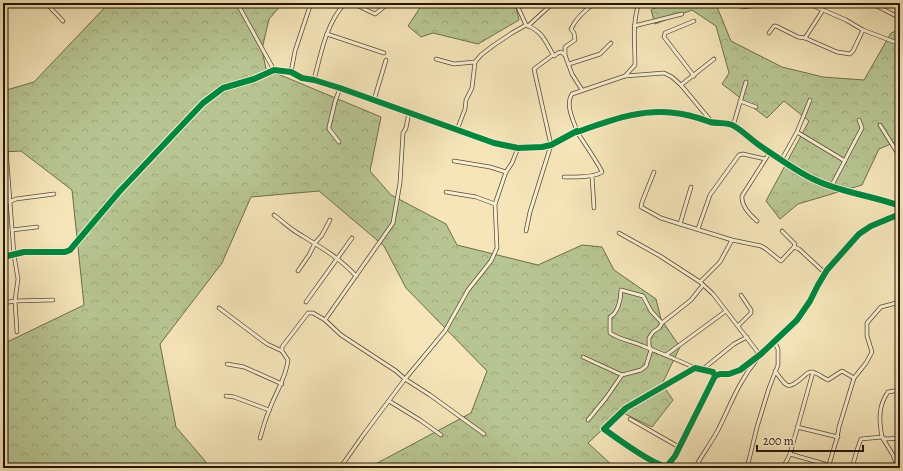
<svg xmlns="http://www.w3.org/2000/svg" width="903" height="471" font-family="Alegreya,serif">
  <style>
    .forest { fill: url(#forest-crowns); stroke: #6e6e4a }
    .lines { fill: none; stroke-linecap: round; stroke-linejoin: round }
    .minor-casing { stroke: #584a30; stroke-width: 4.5 }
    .minor { stroke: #f8eed2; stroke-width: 3 }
    .cycleway-casing { stroke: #f8eed2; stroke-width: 8 }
    .cycleway { stroke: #00873e; stroke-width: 6 }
  </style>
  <defs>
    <pattern id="forest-crowns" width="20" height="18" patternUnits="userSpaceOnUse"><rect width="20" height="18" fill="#b7c592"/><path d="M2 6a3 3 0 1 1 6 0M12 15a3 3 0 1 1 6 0" fill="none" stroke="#9da87c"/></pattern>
  </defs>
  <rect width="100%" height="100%" fill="#f5e5b9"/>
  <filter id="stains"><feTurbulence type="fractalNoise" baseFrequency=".005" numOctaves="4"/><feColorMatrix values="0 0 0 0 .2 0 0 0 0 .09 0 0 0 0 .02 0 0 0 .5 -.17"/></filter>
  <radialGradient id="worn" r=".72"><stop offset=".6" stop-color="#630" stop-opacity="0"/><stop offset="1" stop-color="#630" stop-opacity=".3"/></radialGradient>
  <g class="forest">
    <polygon points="109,3 283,3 269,19 262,49 266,69 381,117 370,171 391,195 446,224 457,245 538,265 582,245 602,247 614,270 656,299 661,319 680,347 662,384 673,400 652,427 621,412 588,443 615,468 368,468 471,413 487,371 406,288 384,246 319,191 251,197 222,263 160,344 176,427 211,468 3,468 3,344 84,305 72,190 21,151 3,152 3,91 34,82"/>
    <polygon points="423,3 515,3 519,20 478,44 433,33 421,37 408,26"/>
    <polygon points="665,3 719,3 717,7 731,41 782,67 823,77 864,80 891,33 896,31 900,24 900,140 879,149 862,185 798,204 780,219 766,201 809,121 784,101 767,118 722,84 729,73 716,26 692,10 655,24 651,10"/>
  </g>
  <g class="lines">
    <g class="minor-casing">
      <g id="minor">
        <polyline points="46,3 63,21"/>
        <polyline points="237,3 274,70"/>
        <polyline points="352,3 375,14 389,3"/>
        <polyline points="516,3 526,25"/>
        <polyline points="807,3 846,20 863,30"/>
        <polyline points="871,3 900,18"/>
        <polyline points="742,7 777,3"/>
        <polyline points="528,26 553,3"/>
        <polyline points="634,26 682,14"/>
        <polyline points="769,33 774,26 776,26 798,37 805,38 837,52 850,54 853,51 863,30 900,44"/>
        <polyline points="327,34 384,53"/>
        <polyline points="805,38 823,10"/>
        <polyline points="436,59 454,64 475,62"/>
        <polyline points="569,64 600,54 611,43"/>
        <polyline points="291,72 295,51 311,3"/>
        <path d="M625,76l10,-11c0,-21 -3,-42 4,-62"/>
        <polyline points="694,76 664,37 665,33 694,21"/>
        <path d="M314,80c7,-27 12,-56 31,-77"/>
        <polyline points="681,85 714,59"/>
        <path d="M582,90l-10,-16 -7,-19v-8l10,-7 -1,-7 -3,-4c5,-11 14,-19 24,-26"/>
        <polyline points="374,100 386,60"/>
        <polyline points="740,101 756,107"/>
        <polyline points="880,125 900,157"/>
        <polyline points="733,126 746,82"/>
        <path d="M457,130l8,-21 1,-9 6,-12 3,-26 6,-7 13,-10 18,-12 14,-8c18,7 19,17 28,31l4,-3 3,-1 4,3"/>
        <path d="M577,131c-4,-12 -12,-26 -5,-37l53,-18 39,-3 8,4 9,8 30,36"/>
        <polyline points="797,132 845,161"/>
        <polyline points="339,142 329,129 329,127 335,102 340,88"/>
        <polyline points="6,149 14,255 18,279 15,301 17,332"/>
        <polyline points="782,159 797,132 810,100"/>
        <polyline points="454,161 490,167 506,172"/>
        <polyline points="654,172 642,202 641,207 661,218 680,224 732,240 761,246 766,249 781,261 794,247"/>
        <polyline points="592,176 594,208"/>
        <path d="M564,177c9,0 30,1 38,-5 -1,-4 -21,-34 -25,-40"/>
        <polyline points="831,187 862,128 859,120"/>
        <polyline points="446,192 476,197 495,204"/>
        <polyline points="9,202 16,199 54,194"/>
        <path d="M274,215c7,5 14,12 22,17 21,13 43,25 60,44"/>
        <path d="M757,221c-7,-6 -16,-16 -15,-25l28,-44"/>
        <polyline points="680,224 691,187"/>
        <polyline points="698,229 710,195 739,155 743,154 765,159"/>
        <polyline points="12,230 37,227"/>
        <polyline points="526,231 530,212 551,145 534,69 553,55"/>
        <polyline points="782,231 795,244 794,247"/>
        <polyline points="619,233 660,256 700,282 713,294 760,355"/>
        <polyline points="794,247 799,249 825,273"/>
        <path d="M3,257l21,-5h41l5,-2 49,-58 84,-89 20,-15 31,-9 20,-9 17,2 11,6 12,2 26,8 154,55 24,5 24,-1 9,-2 26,-14v1c32,-11 64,-24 98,-19 13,1 24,5 35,9 8,2 17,0 24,4 9,5 16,13 25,19 15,10 37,26 54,34 28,14 58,16 87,27"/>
        <polyline points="298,271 309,255 315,243 322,235 330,220"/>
        <polyline points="700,282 720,262 732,240"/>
        <polyline points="306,302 352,238"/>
        <polyline points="3,303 15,301 53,300"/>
        <polyline points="219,308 267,344 282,351"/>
        <polyline points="325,320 393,223 400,183 403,133 406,128 409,112"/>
        <path d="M662,323l-11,-12 -8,-15 -22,-6c0,9 -3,23 -11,27v16c10,7 22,8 33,13 17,7 35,14 52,22"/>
        <polyline points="738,326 751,313 751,310 741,295"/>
        <polyline points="666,355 726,311"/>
        <polyline points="583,357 622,375 641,370 646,366 651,350 649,345 649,338 653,332 659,328 662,323 691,300 703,285"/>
        <polyline points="227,364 244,367 282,384"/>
        <polyline points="899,368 900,368"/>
        <polyline points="703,369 734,344 747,337"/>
        <path d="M775,371c12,16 12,20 28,6 2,-2 5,-5 8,-5 6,0 12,6 17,8l14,-9 12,7 12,-15 6,-11 -5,-16v-13l14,-16 19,-5"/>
        <path d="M715,376l-2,-4 -18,-4 -69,40 -22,21c11,8 52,38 63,37l8,-10 40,-80 5,-2h9l11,-4 21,-16 36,-34 13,-19 8,-16 9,-15 32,-36 12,-8 29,-12"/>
        <polyline points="226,396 234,397 269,410"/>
        <polyline points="389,401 420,420 441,435"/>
        <polyline points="630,419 679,447"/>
        <polyline points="588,420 606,398 622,375"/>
        <polyline points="797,427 838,437"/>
        <path d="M260,438c3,-9 5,-19 9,-27 6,-18 17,-32 19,-51l-6,-9v-4l26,-34h5l12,7 16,15 55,36 9,8 25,16 54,39"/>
        <polyline points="790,454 828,465"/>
        <polyline points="340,468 364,434 405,379 445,331 468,290 491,261 497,248 495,204 506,172 512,163 518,148"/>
        <path d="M695,468c7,-13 16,-25 23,-38 13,-26 20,-47 39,-71"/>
        <polyline points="747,468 757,427 769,388 778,365 778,349 774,341"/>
        <polyline points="783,468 790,454 813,372"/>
        <polyline points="828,468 837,438 839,427 854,378"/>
        <path d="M852,468l5,-18 4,-11 21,-2c-3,-16 -4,-31 6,-45l12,-2"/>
        <polyline points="898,468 893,455 882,437 886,439 900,438"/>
      </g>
    </g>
    <use href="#minor" class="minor"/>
    <g class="cycleway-casing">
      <g id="cycleway">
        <path d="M3,257l21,-5h41l5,-2 49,-58 84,-89 20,-15 31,-9 20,-9 17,2 11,6 12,2 26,8 154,55 24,5 24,-1 9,-2 26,-14v1c32,-11 64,-24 98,-19 13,1 24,5 35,9 8,2 17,0 24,4 9,5 16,13 25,19 15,10 37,26 54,34 28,14 58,16 87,27"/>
        <path d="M715,376l-2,-4 -18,-4 -69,40 -22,21c11,8 52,38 63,37l8,-10 40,-80 5,-2h9l11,-4 21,-16 36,-34 13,-19 8,-16 9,-15 32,-36 12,-8 29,-12"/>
      </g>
    </g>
    <use href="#cycleway" class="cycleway"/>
  </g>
  <rect width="903" height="471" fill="none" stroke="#f5e5b9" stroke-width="16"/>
  <rect x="4" y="4" width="895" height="463" fill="none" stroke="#241603" stroke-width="2"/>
  <rect x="8" y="8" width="887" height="455" fill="none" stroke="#241603"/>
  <path d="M757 445v6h106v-6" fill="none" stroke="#241603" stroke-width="2"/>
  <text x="763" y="445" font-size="12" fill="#241603" stroke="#f8eed2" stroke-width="3" paint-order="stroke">200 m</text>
  <rect width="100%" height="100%" filter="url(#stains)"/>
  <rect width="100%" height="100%" fill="url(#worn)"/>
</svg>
